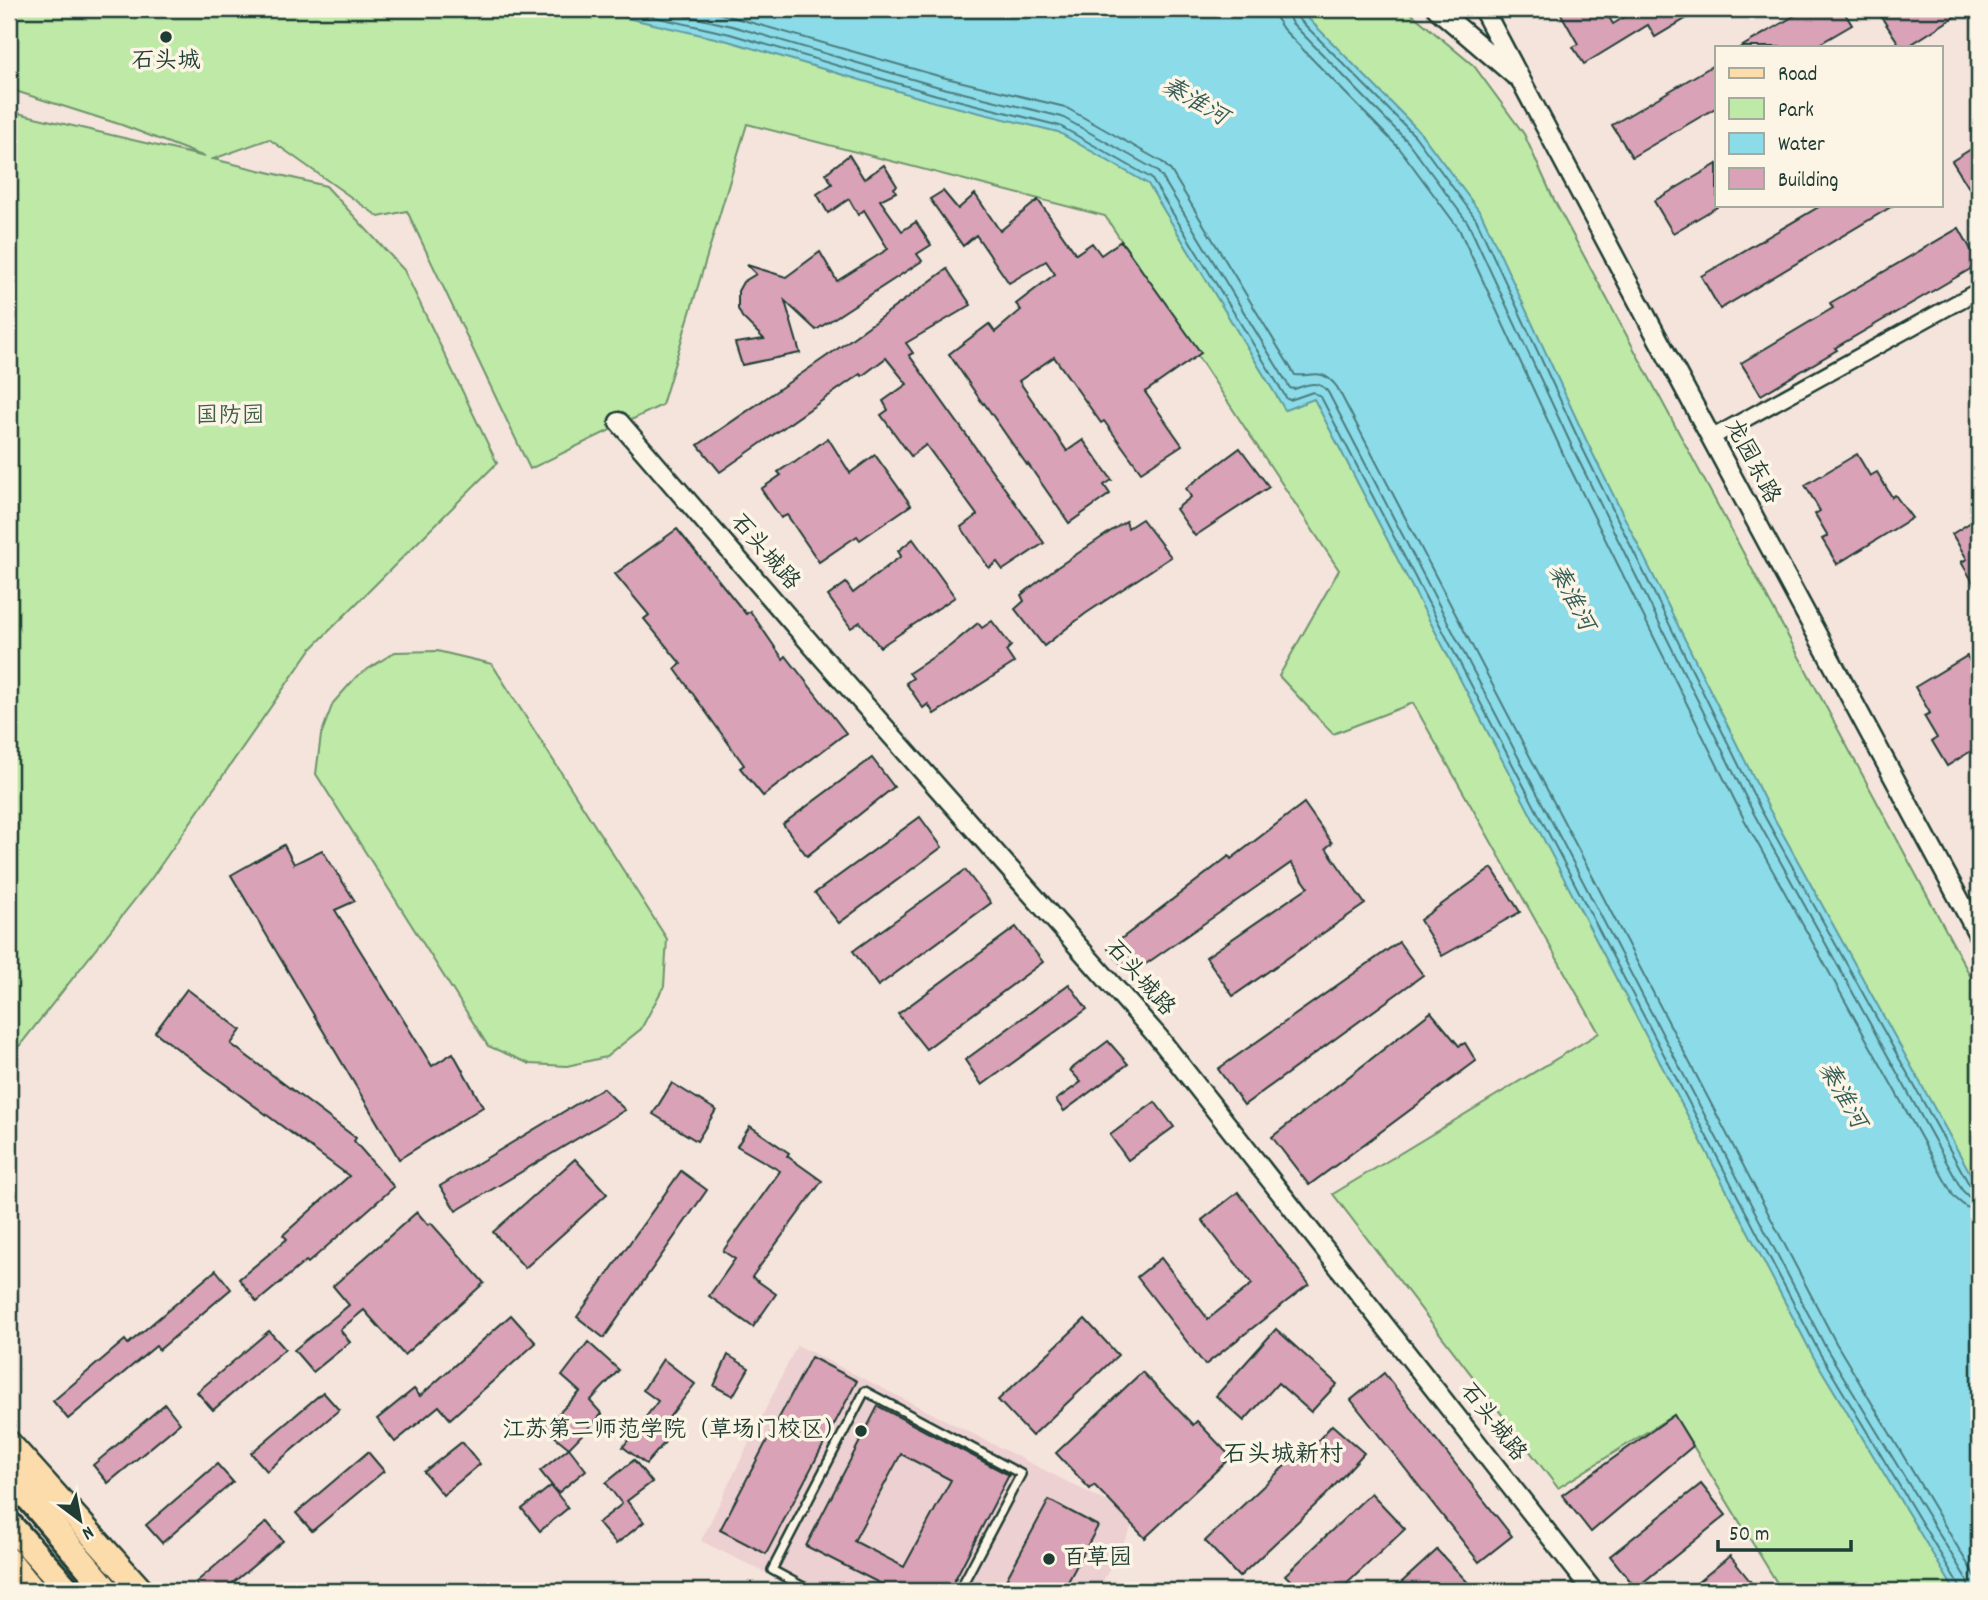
<svg xmlns="http://www.w3.org/2000/svg" width="1988" height="1600" font-family="Dekko,'LXGW WenKai TC',sans-serif">
  <style>
    .built { fill: #edd0d1 }
    .green { fill: #bee9a6; stroke: #6e936d; stroke-width: 2 }
    .water { fill: #8cdbe9; stroke: #609ca1; stroke-width: 2 }
    .lines { fill: none; stroke-linecap: round; stroke-linejoin: round }
    .shore { stroke: #4b7c7c; stroke-width: 2 }
    .building { fill: #d9a2b6; stroke: #1f3d34; stroke-width: 2; fill-rule: evenodd }
    .service-casing { stroke: #1f3d34; stroke-width: 12 }
    .minor-casing { stroke: #1f3d34; stroke-width: 19 }
    .tertiary-casing { stroke: #1f3d34; stroke-width: 23 }
    .primary-casing { stroke: #1f3d34; stroke-width: 28 }
    .trunk-casing { stroke: #1f3d34; stroke-width: 30 }
    .service { stroke: #fcf5e5; stroke-width: 7 }
    .minor { stroke: #fcf5e5; stroke-width: 14 }
    .tertiary { stroke: #fcf5e5; stroke-width: 18 }
    .primary { stroke: #fddcac; stroke-width: 23 }
    .trunk { stroke: #fddcac; stroke-width: 24 }
    .poi-dot { fill: #1f3d34; stroke: #fcf5e5; stroke-width: 2.5 }
    .labels { text-anchor: middle; dominant-baseline: central; stroke-width: 7; stroke-linejoin: round; paint-order: stroke }
    .poi-label { font-size: 23px; fill: #1f3d34; stroke: #fcf5e5 }
    .park-label { font-size: 23px; fill: #3f5f4b; stroke: #fcf5e5 }
    .street-label { font-size: 23px; fill: #1f3d34; stroke: #fcf5e5 }
    .water-label { font-size: 24px; font-style: italic; fill: #355d58; stroke: #fcf5e5 }
    .neighbourhood-label { font-size: 24px; fill: #1f3d34; stroke: #fcf5e5 }
  </style>
  <rect width="100%" height="100%" fill="#f5e4dc"/>
  <filter id="ink" filterUnits="userSpaceOnUse"><feTurbulence type="fractalNoise" baseFrequency=".0143" numOctaves="2"/><feDisplacementMap in="SourceGraphic" scale="14" xChannelSelector="R" yChannelSelector="G"/><feConvolveMatrix kernelMatrix="1 2 1 2 8 2 1 2 1" color-interpolation-filters="sRGB"/></filter>
  <g filter="url(#ink)">
    <polygon class="built" points="797,1345 1137,1517 1098,1591 793,1591 794,1587 701,1541"/>
    <g class="green">
      <polygon points="9,9 1406,9 1474,66 1524,134 1554,200 1979,992 1979,1591 1782,1591 1674,1415 1558,1488 1333,1194 1599,1033 1413,703 1333,734 1279,676 1339,570 1105,216 747,124 662,405 530,469 407,211 379,217 269,139 213,159 326,186 404,270 497,463 311,649 151,879 9,1059 9,111 205,157 122,125 9,89"/>
      <polygon points="437,651 492,664 667,939 664,986 641,1029 606,1057 567,1066 530,1064 488,1046 316,774 321,735 333,703 357,676 395,652"/>
    </g>
    <polygon class="water" points="587,9 1299,9 1420,132 1482,215 1589,446 1768,807 1979,1189 1979,1591 1955,1591 1813,1356 1314,399 1285,410 1148,184 1058,132 935,102 728,41"/>
    <g class="lines">
      <g class="shore">
        <polyline points="619,9 730,34 937,95 1060,126 1151,178 1287,399 1290,400 1313,392 1321,397 1819,1352 1959,1585 1961,1591"/>
        <path d="M657,9l75,17 207,61 123,30 94,53 6,7 128,211 4,1c13,-4 24,-10 34,3l498,956 141,232 2,11"/>
        <path d="M704,9l238,68 123,30 97,55 9,9 124,204c18,2 27,-8 42,12l499,956 143,240"/>
        <polyline points="1276,9 1277,20 1283,29 1400,149 1459,229 1565,458 1744,819 1954,1197 1966,1207 1979,1210"/>
        <polyline points="1286,9 1291,22 1408,142 1468,223 1575,453 1754,814 1962,1190 1969,1197 1979,1199"/>
        <polyline points="1295,9 1297,17 1415,136 1476,219 1583,449 1761,810 1970,1186 1979,1191"/>
      </g>
    </g>
    <g class="building">
      <polygon points="1570,9 1604,9 1613,24 1638,9 1702,9 1655,37 1648,25 1584,64 1573,47 1578,44 1561,14"/>
      <polygon points="1806,9 1842,9 1852,25 1814,47 1741,47"/>
      <polygon points="1890,9 1967,9 1907,47 1901,47 1880,15"/>
      <polygon points="1712,66 1717,74 1717,107 1632,157 1612,125"/>
      <polygon points="1979,144 1979,185 1971,191 1952,161"/>
      <polygon points="849,155 864,179 884,165 897,186 894,188 896,192 880,200 902,231 916,222 931,245 917,254 922,261 816,330 785,301 800,353 742,365 735,343 764,339 742,317 738,309 738,291 743,282 756,274 747,265 786,277 820,252 837,281 888,249 864,210 858,215 849,199 828,213 817,194 832,184 826,173"/>
      <polygon points="1717,164 1717,207 1673,233 1654,201"/>
      <polygon points="943,191 958,209 975,194 1000,231 1038,200 1076,254 1092,243 1101,255 1121,241 1201,353 1145,392 1182,445 1141,472 1104,421 1101,423 1054,357 1019,381 1067,451 1083,440 1112,480 1104,485 1110,494 1069,523 1028,464 1027,465 984,403 983,404 949,354 989,324 995,332 1021,310 1016,304 1055,274 1046,261 1009,283 976,235 963,246 930,199"/>
      <polygon points="1822,205 1894,205 1720,309 1701,276"/>
      <polygon points="1959,228 1979,264 1835,348 1837,350 1761,395 1741,363 1833,308 1830,303"/>
      <polygon points="947,269 971,305 906,343 913,353 909,355 1044,543 1003,570 997,562 989,568 961,527 977,515 926,445 911,456 881,415 888,410 883,401 907,384 886,358 862,376 860,374 720,472 698,445 843,345"/>
      <polygon points="828,438 850,473 875,455 911,505 860,540 857,536 819,562 787,515 781,518 761,489 781,475 778,472 793,462 794,463"/>
      <polygon points="1240,448 1269,487 1195,536 1176,509 1191,497 1186,488"/>
      <polygon points="1857,454 1870,476 1877,472 1892,497 1895,495 1912,518 1837,564 1822,539 1828,536 1815,514 1820,511 1805,485"/>
      <polygon points="1979,517 1979,592 1961,562 1967,559 1952,534"/>
      <polygon points="1142,519 1171,557 1085,614 1044,646 1015,609 1024,601 1021,595 1053,570 1126,521 1128,528"/>
      <polygon points="677,529 746,614 750,611 783,659 786,656 846,733 763,796 740,768 744,765 675,669 681,664 644,619 649,615 615,574"/>
      <polygon points="913,539 955,597 880,647 860,622 851,628 828,596 846,583 853,593 901,556 898,551"/>
      <polygon points="992,621 1011,646 1006,651 1014,663 934,714 928,704 923,708 906,683 913,678 909,673 950,646 978,623 982,628"/>
      <polygon points="1967,656 1979,677 1979,746 1947,766 1932,741 1937,738 1924,716 1930,713 1915,687"/>
      <polygon points="872,758 894,787 807,856 783,824"/>
      <polygon points="1304,803 1332,843 1326,848 1365,904 1233,996 1206,957 1308,887 1291,863 1130,975 1108,949 1229,856 1231,859"/>
      <polygon points="920,817 942,847 839,923 815,893"/>
      <polygon points="284,845 294,864 322,850 355,901 335,910 432,1066 453,1053 483,1107 399,1159 231,875"/>
      <polygon points="1492,868 1520,912 1442,956 1420,920"/>
      <polygon points="965,870 991,903 878,986 853,951"/>
      <polygon points="1016,927 1043,962 926,1049 898,1014"/>
      <polygon points="1399,942 1423,975 1244,1105 1218,1069"/>
      <polygon points="1069,984 1087,1009 982,1085 965,1060"/>
      <polygon points="187,989 241,1030 231,1044 356,1138 354,1141 394,1187 308,1263 306,1261 257,1302 239,1279 287,1239 283,1235 349,1176 155,1032"/>
      <polygon points="1431,1012 1459,1046 1465,1043 1476,1061 1309,1185 1272,1137"/>
      <polygon points="1108,1041 1128,1064 1064,1111 1056,1100 1081,1082 1070,1070"/>
      <polygon points="672,1083 716,1110 697,1141 653,1114"/>
      <polygon points="603,1088 625,1110 456,1211 440,1186"/>
      <polygon points="1155,1102 1174,1127 1128,1160 1110,1135"/>
      <polygon points="750,1126 789,1153 787,1156 822,1181 752,1277 776,1294 753,1327 709,1296 735,1259 723,1251 780,1171 737,1146"/>
      <polygon points="575,1159 607,1194 525,1268 493,1232"/>
      <polygon points="681,1171 707,1190 604,1338 577,1317"/>
      <polygon points="1238,1192 1309,1284 1205,1365 1137,1277 1161,1258 1208,1319 1252,1284 1202,1220"/>
      <polygon points="417,1212 428,1225 431,1223 484,1283 404,1355 364,1310 340,1330 350,1342 313,1372 294,1350 349,1305 333,1286"/>
      <polygon points="216,1270 231,1289 159,1350 156,1346 68,1419 53,1401 125,1340 128,1344"/>
      <polygon points="511,1315 536,1343 450,1419 439,1406 395,1442 377,1419 414,1389 420,1396"/>
      <polygon points="1085,1319 1118,1355 1032,1436 998,1400"/>
      <polygon points="1276,1329 1337,1384 1311,1412 1278,1383 1244,1421 1216,1396"/>
      <polygon points="269,1331 285,1349 213,1410 197,1392"/>
      <polygon points="588,1342 619,1370 590,1401 602,1414 569,1448 544,1428 580,1392 562,1376"/>
      <polygon points="728,1355 749,1368 733,1396 714,1386"/>
      <polygon points="811,1357 857,1381 766,1554 720,1530"/>
      <polygon points="663,1359 695,1384 664,1424 673,1433 646,1464 623,1447 658,1401 643,1390"/>
      <polygon points="1142,1372 1193,1425 1197,1421 1231,1457 1145,1538 1094,1485 1090,1489 1056,1453"/>
      <polygon points="1384,1373 1512,1536 1479,1562 1351,1400"/>
      <polygon points="323,1392 339,1410 267,1471 251,1453"/>
      <polygon points="165,1404 180,1423 108,1483 93,1465"/>
      <path d="M878,1406l131,69 -60,116h-54l-89,-45zM901,1454l50,26 -47,87 -50,-26z"/>
      <polygon points="1674,1415 1693,1446 1591,1532 1562,1495"/>
      <polygon points="1332,1425 1364,1453 1326,1495 1239,1577 1205,1541 1291,1460 1296,1465"/>
      <polygon points="462,1442 480,1464 443,1495 424,1472"/>
      <polygon points="569,1448 586,1470 558,1493 540,1471"/>
      <polygon points="368,1452 384,1471 312,1531 296,1513"/>
      <polygon points="634,1460 652,1482 627,1501 644,1522 616,1544 598,1523 622,1504 606,1483"/>
      <polygon points="217,1464 233,1482 162,1543 146,1525"/>
      <polygon points="1701,1484 1726,1515 1636,1588 1610,1556"/>
      <polygon points="551,1486 568,1508 540,1531 522,1509"/>
      <polygon points="1371,1493 1405,1529 1339,1591 1301,1591 1285,1575"/>
      <polygon points="1049,1500 1098,1526 1063,1591 1000,1591"/>
      <polygon points="267,1522 283,1541 223,1591 202,1591 195,1583"/>
      <polygon points="1437,1550 1476,1591 1392,1591"/>
      <polygon points="1730,1556 1758,1591 1687,1591"/>
    </g>
    <g class="lines">
      <g class="service-casing">
        <polyline id="service" points="811,1591 772,1570 865,1391 1021,1474 959,1591"/>
      </g>
      <g class="minor-casing">
        <polyline id="minor" points="1711,438 1974,293 1979,293"/>
      </g>
      <g class="tertiary-casing">
        <g id="tertiary">
          <polyline points="1437,9 1514,75"/>
          <polyline points="1483,9 1657,337 1979,936"/>
          <polyline points="619,422 824,659 1159,1038 1593,1591"/>
        </g>
      </g>
      <g class="primary-casing">
        <g id="primary">
          <polyline points="9,1443 142,1591"/>
          <polyline points="9,1560 34,1591"/>
        </g>
      </g>
      <g class="trunk-casing">
        <g id="trunk">
          <polyline points="9,1475 108,1591"/>
          <polyline points="9,1524 69,1591"/>
        </g>
      </g>
      <use href="#service" class="service"/>
      <use href="#minor" class="minor"/>
      <use href="#tertiary" class="tertiary"/>
      <use href="#primary" class="primary"/>
      <use href="#trunk" class="trunk"/>
    </g>
  </g>
  <g class="poi-dot">
    <circle cx="166" cy="37" r="7"/>
    <circle cx="861" cy="1431" r="7"/>
    <circle cx="1049" cy="1559" r="7"/>
  </g>
  <g class="labels">
    <g class="poi-label">
      <text x="166" y="62">石头城</text>
      <text x="847" y="1431" text-anchor="end">江苏第二师范学院（草场门校区）</text>
      <text x="1063" y="1559" text-anchor="start">百草园</text>
    </g>
    <g class="park-label">
      <text x="230" y="417">国防园</text>
    </g>
    <g class="street-label">
      <text transform="translate(1751 462) rotate(62)">龙园东路</text>
      <text transform="translate(764 553) rotate(49)">石头城路</text>
      <text transform="translate(1139 979) rotate(49)">石头城路</text>
      <text transform="translate(1492 1423) rotate(52)">石头城路</text>
    </g>
    <g class="water-label">
      <text transform="translate(1194 103) rotate(30)">秦淮河</text>
      <text transform="translate(1570 598) rotate(62)">秦淮河</text>
      <text transform="translate(1841 1096) rotate(60)">秦淮河</text>
    </g>
    <g class="neighbourhood-label">
      <text x="1283" y="1456">石头城新村</text>
    </g>
  </g>
  <rect width="1988" height="1600" fill="none" stroke="#fcf5e5" stroke-width="35"/>
  <rect x="18" y="18" width="1953" height="1565" fill="none" stroke="#1f3d34" stroke-width="2.5" filter="url(#ink)"/>
  <rect x="1715" y="46" width="228" height="161" fill="#fcf5e5" stroke="#a4ab9e" stroke-width="2"/>
  <rect x="1729" y="68" width="35" height="10" fill="#fddcac" stroke="#a4ab9e" stroke-width="2"/>
  <text x="1778" y="80" font-size="21" fill="#1f3d34">Road</text>
  <rect x="1729" y="98" width="35" height="21" fill="#bee9a6" stroke="#a4ab9e" stroke-width="2"/>
  <text x="1778" y="116" font-size="21" fill="#1f3d34">Park</text>
  <rect x="1729" y="133" width="35" height="21" fill="#8cdbe9" stroke="#a4ab9e" stroke-width="2"/>
  <text x="1778" y="150" font-size="21" fill="#1f3d34">Water</text>
  <rect x="1729" y="168" width="35" height="21" fill="#d9a2b6" stroke="#a4ab9e" stroke-width="2"/>
  <text x="1778" y="186" font-size="21" fill="#1f3d34">Building</text>
  <g transform="translate(80 1520) rotate(148)" stroke="#fcf5e5" stroke-width="5" paint-order="stroke">
  <path d="M0-5L12 26L0 18L-12 26Z" fill="#1f3d34"/>
  <text y="-10" font-size="19" font-weight="bold" text-anchor="middle" fill="#1f3d34">N</text>
  </g>
  <path d="M1718 1540v10h133v-10" fill="none" stroke="#1f3d34" stroke-width="3.5"/>
  <text x="1729" y="1540" font-size="21" fill="#1f3d34" stroke="#fcf5e5" stroke-width="5" paint-order="stroke">50 m</text>
</svg>
